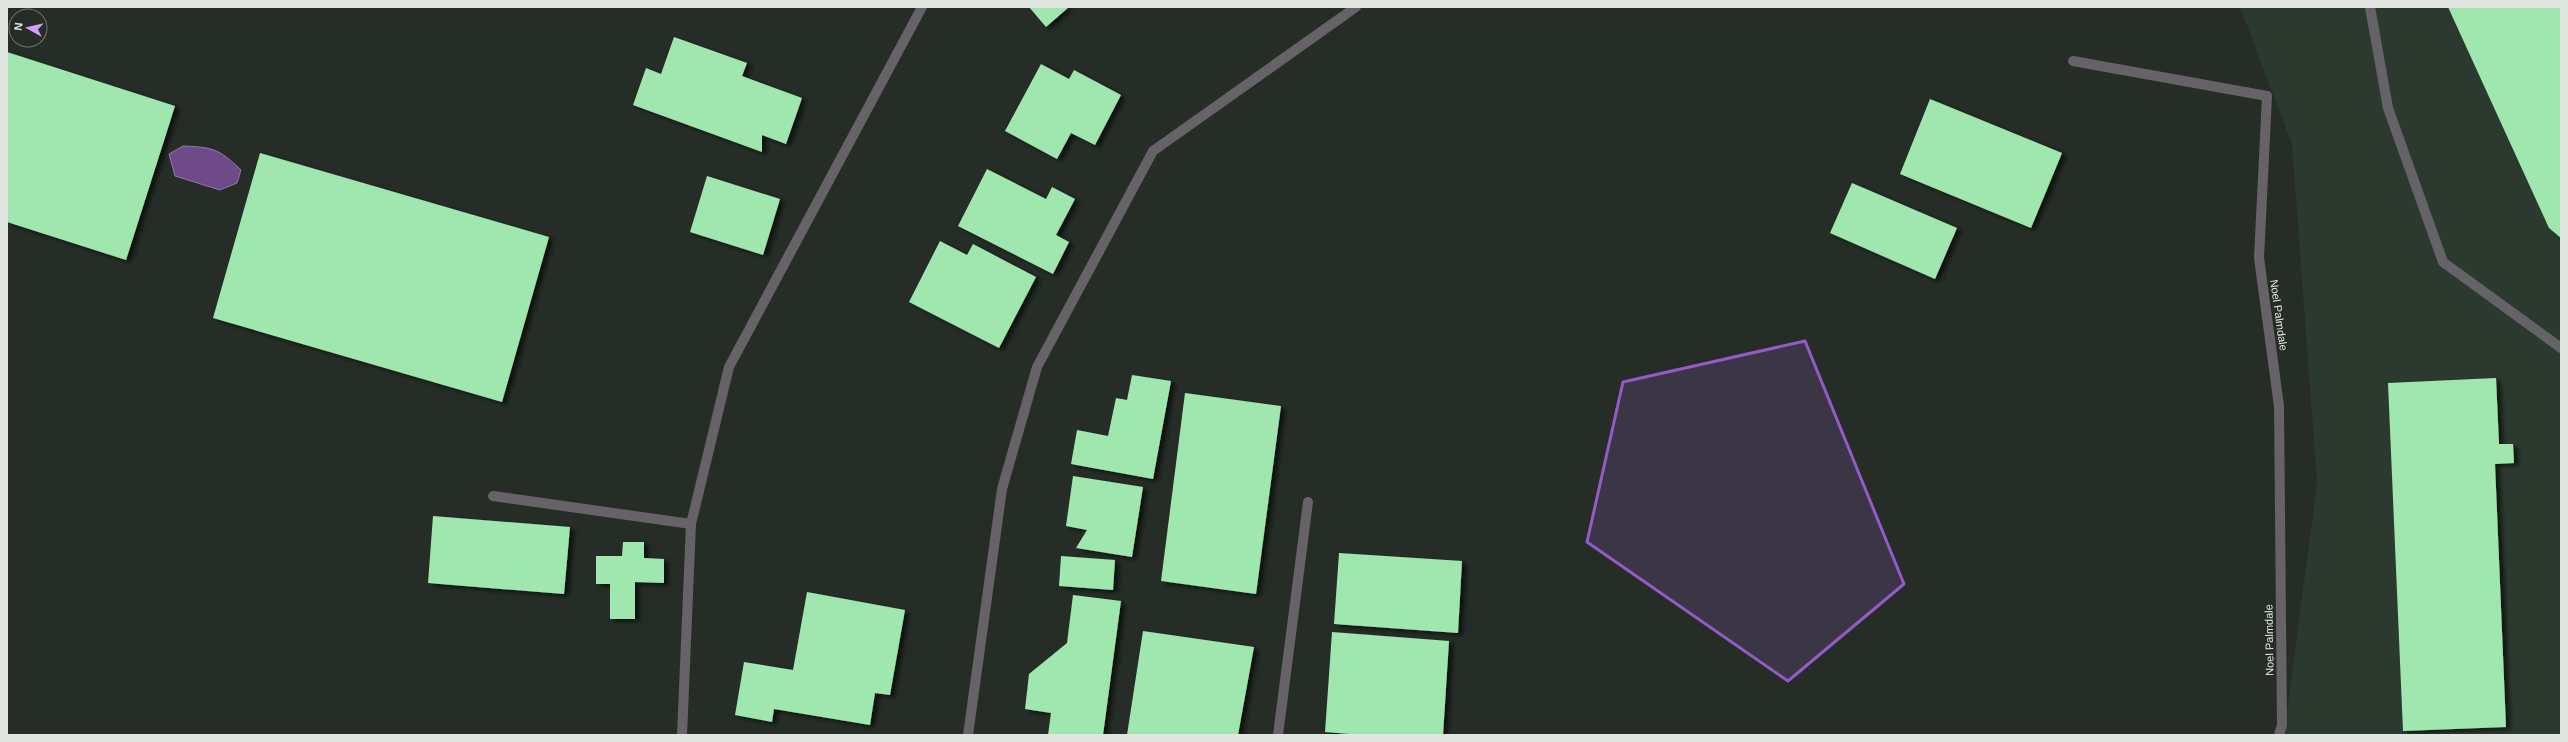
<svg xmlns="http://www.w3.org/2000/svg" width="2568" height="742" font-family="Arial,sans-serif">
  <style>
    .built { fill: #2c392e }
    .water { fill: #6f4a89; stroke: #9179a3 }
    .building { fill: #9fe7af; filter: url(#shadow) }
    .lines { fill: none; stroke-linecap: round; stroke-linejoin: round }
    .service { stroke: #656367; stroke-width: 10 }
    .minor { stroke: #656367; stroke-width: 10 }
    .marked { fill: #945ac8; fill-opacity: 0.2; stroke: #945ac8; stroke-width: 3; stroke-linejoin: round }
    .labels { text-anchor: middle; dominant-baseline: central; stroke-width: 4; stroke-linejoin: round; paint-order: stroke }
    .street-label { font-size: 11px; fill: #e1e6e1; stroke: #252d26 }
  </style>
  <defs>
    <filter id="shadow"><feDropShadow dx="4.5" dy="2.5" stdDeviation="2" flood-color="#0009"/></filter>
  </defs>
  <rect width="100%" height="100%" fill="#252d26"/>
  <polygon class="built" points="2240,7 2561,7 2561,735 2284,735 2317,483 2292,144"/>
  <path class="water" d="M183,146c30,1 36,3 58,24l-4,13 -17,7 -45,-14 -6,-22z"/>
  <g class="building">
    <polygon points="1029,7 1069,7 1046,27"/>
    <polygon points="2448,7 2561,7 2561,238 2549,228"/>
    <polygon points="674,37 747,63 742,76 802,98 786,144 762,135 762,152 633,105 646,68 661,74"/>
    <polygon points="7,52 175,106 126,260 7,222"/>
    <polygon points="1041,64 1069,79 1074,70 1121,95 1095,145 1071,133 1057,159 1005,131"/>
    <polygon points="1930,99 2062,153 2031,228 1900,174"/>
    <polygon points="260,153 549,237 502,402 213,318"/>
    <polygon points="987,169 1046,199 1052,187 1075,199 1056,235 1069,242 1053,274 958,226"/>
    <polygon points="707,176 780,199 763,255 690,232"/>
    <polygon points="1852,183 1957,228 1935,279 1830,233"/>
    <polygon points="940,241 967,255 973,244 1036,277 999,348 909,302"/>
    <polygon points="1132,375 1171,381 1153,479 1071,464 1077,430 1108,436 1116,398 1127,400"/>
    <polygon points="2496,378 2499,444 2513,444 2514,463 2495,464 2506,727 2403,731 2388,383"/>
    <polygon points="1185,393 1281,406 1256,594 1161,581"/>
    <polygon points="1073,476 1143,487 1132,557 1076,548 1087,530 1066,526"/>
    <polygon points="433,516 570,527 564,594 428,583"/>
    <polygon points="623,542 644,542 644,558 664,559 664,583 635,582 635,619 610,619 610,584 596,584 596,556 622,556"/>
    <polygon points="1339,553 1462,561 1458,633 1334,624"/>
    <polygon points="1061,556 1115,560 1113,590 1059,586"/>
    <polygon points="807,592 905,610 890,695 875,693 870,725 774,709 772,722 735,715 744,662 793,670"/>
    <polygon points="1073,595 1121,601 1103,735 1048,735 1051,713 1025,709 1029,674 1067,643"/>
    <polygon points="1143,631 1254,647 1238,735 1127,735"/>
    <polygon points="1332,632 1449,641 1443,735 1363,735 1325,732"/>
  </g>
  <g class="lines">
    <polyline class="service" points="2370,7 2388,108 2443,262 2561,348"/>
    <g class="minor">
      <polyline points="2073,61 2267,96 2259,258 2279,406 2282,725 2279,735"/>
      <polyline points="493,496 691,524"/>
      <polyline points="682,735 691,524 729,367 922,7"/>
      <polyline points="968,735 1002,489 1037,367 1153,151 1356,7"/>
      <polyline points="1278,735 1308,502"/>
    </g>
  </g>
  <path class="marked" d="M1805,341l99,243 -116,97 -201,-139 36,-160z"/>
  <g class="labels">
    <g class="street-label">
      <text transform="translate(2279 315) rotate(82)">Noel Palmdale</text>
      <text transform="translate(2269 640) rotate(-91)">Noel Palmdale</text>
    </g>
  </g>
  <rect width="2568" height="742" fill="none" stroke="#e1e6e1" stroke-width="16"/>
  <g transform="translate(28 28) rotate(278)"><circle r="19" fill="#252d26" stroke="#707771"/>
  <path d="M0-3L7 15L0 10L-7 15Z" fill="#d49cfb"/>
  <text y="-6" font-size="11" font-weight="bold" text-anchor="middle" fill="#e1e6e1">N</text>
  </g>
</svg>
